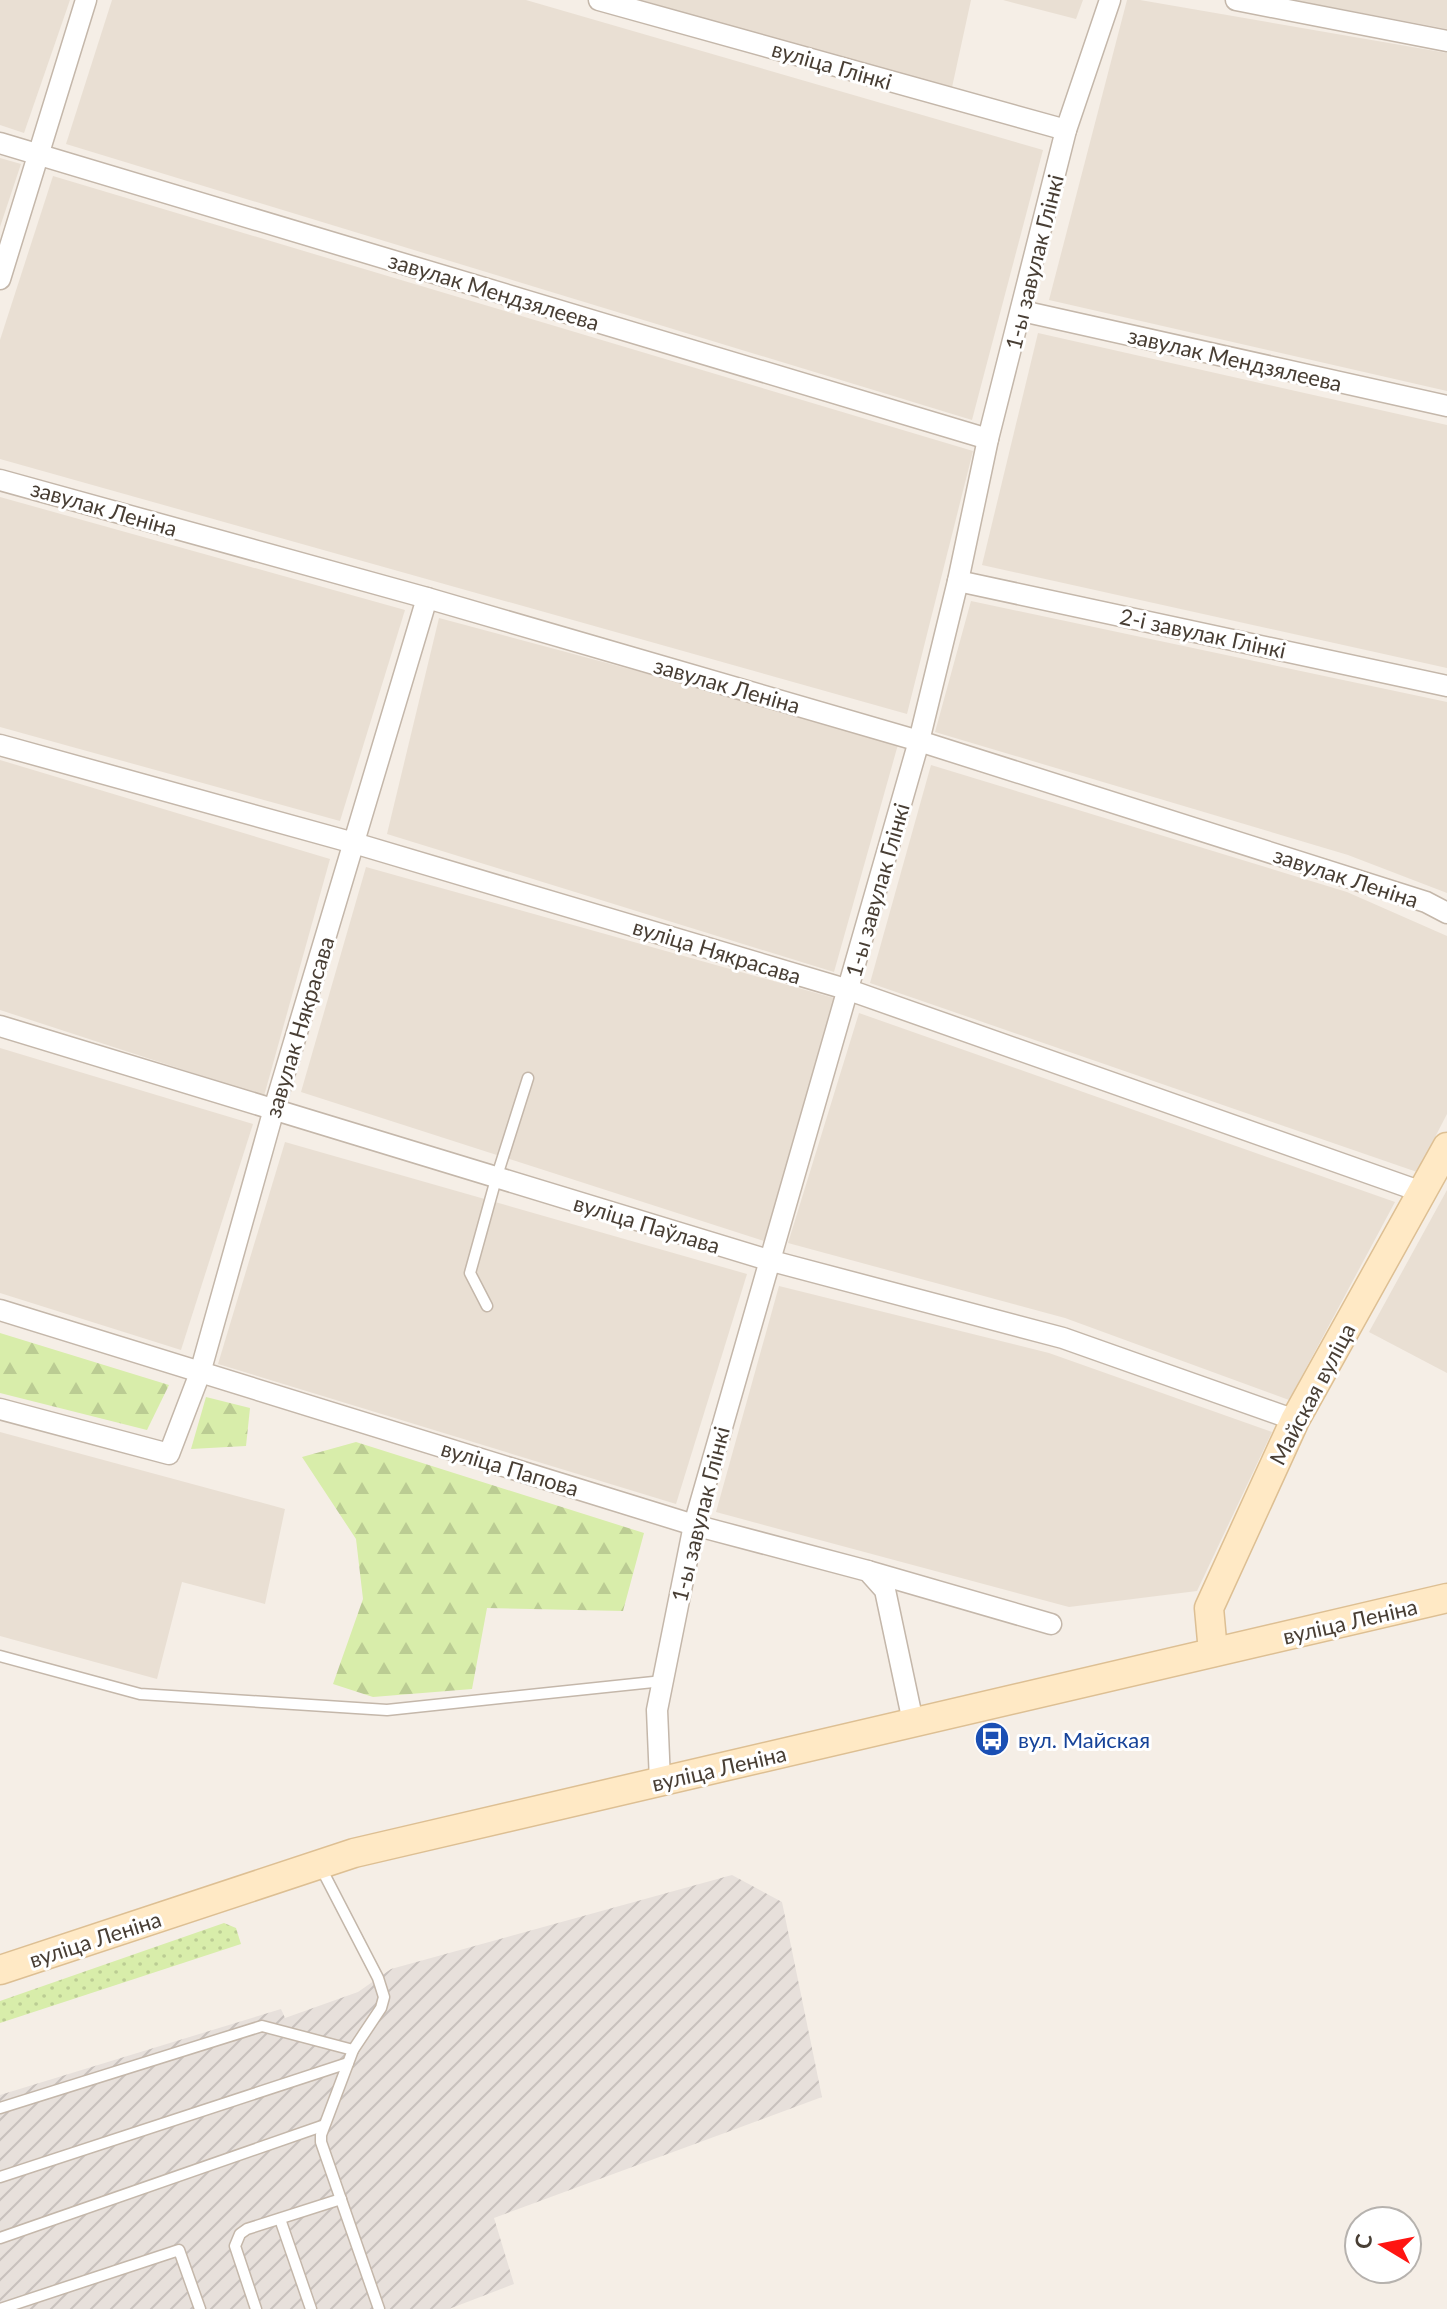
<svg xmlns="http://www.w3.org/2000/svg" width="1447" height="2309" font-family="Lato,sans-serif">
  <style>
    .residential { fill: #e9dfd3 }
    .industrial { fill: url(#industrial-furrows) }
    .green { fill: url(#green-dots) }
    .forest { fill: url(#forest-firs) }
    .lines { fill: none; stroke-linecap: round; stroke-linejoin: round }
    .lane-casing { stroke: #c4b7aa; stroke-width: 13 }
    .street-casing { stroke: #c4b7aa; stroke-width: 23 }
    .secondary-casing { stroke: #ddbf93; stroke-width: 31 }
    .lane { stroke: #fff; stroke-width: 10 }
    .street { stroke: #fff; stroke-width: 20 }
    .secondary { stroke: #ffe9c5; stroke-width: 28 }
    .labels { text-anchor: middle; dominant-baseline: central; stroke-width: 6; stroke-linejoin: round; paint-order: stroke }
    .street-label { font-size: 22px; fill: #483e34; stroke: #fff }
    .transit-label { font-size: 22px; fill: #164399; stroke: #fff; text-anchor: start }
  </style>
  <defs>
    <pattern id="industrial-furrows" width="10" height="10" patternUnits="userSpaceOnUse" patternTransform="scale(2)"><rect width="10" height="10" fill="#e7e0db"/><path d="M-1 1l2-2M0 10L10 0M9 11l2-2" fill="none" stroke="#c8c1bd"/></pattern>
    <pattern id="green-dots" width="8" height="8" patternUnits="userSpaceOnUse" patternTransform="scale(2)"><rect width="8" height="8" fill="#d8edaa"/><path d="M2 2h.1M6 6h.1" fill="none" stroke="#bbcc93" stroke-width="1.8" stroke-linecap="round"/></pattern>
    <pattern id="forest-firs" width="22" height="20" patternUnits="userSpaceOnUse" patternTransform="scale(2)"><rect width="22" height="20" fill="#d8edaa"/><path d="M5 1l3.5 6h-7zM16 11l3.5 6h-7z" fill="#bbcc93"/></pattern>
  </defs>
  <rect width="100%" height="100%" fill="#f5eee6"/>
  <g class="residential">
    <polygon points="0,0 70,0 24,133 0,125"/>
    <polygon points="112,0 526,0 1043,150 972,420 66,144"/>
    <polygon points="642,0 971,0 951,92"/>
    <polygon points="1003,0 1083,0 1076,19"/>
    <polygon points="1127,0 1140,0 1447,53 1447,391 1049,300"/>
    <polygon points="1294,0 1447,0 1447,29"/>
    <polygon points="0,158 21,164 0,227"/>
    <polygon points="53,176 973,451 907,714 0,459 0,340"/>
    <polygon points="1038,333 1447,425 1447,668 982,565"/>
    <polygon points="0,497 405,610 340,821 0,727"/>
    <polygon points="971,601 1447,702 1447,893 1348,855 935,732"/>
    <polygon points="439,618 899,741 834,972 387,834"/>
    <polygon points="0,760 330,859 264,1096 0,1010"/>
    <polygon points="931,765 1347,892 1447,936 1447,1114 1417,1172 870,983"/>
    <polygon points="366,867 834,998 764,1241 301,1092"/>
    <polygon points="859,1013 1395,1202 1289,1400 1065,1318 788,1243"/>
    <polygon points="0,1048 253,1124 181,1350 0,1293"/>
    <polygon points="285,1142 747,1274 676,1504 218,1364"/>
    <polygon points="1447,1190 1447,1373 1369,1332"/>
    <polygon points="779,1286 1049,1353 1272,1432 1197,1591 1069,1607 716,1512"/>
    <polygon points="0,1432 285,1509 265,1604 182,1582 157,1679 0,1636"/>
  </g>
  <polygon class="industrial" points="732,1875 782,1902 822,2097 494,2218 514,2284 449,2309 0,2309 0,2095 281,2009 285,2018 358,1992 391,1969"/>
  <polygon class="green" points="224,1923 236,1928 241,1944 0,2023 0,2001"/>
  <g class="forest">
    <polygon points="0,1333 169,1385 147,1430 0,1393"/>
    <polygon points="206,1397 250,1408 246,1446 191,1449"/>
    <polygon points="356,1442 644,1533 623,1611 487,1608 472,1689 373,1697 333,1684 363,1599 356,1539 302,1457"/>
  </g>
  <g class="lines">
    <g class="lane-casing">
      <g id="lane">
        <polyline points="487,1306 470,1273 496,1179 528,1078"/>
        <polyline points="0,1656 140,1694 387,1710 663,1681"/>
        <polyline points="320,1866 378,1978 384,1997 381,2008 353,2050 321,2135 321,2142 379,2309"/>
        <polyline points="0,2108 262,2026 353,2050"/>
        <polyline points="0,2177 348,2063"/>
        <polyline points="280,2219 311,2309"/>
        <polyline points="0,2238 322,2126"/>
        <polyline points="0,2309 179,2250 200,2309"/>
        <polyline points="256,2309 235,2246 240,2234 247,2229 341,2199"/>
      </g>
    </g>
    <g class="street-casing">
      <g id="street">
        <polyline points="599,0 1066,130"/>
        <polyline points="1236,0 1447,41"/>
        <polyline points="0,143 988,439"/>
        <polyline points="0,279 86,0"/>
        <polyline points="1022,311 1447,406"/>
        <polyline points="0,480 427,598 919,741 1426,902 1447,913"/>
        <polyline points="958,581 1447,686"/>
        <polyline points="0,745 354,843 849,990 1422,1192"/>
        <polyline points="0,1026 768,1260 1063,1338 1295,1420"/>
        <polyline points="0,1310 694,1525 868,1571 885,1590 913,1722"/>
        <polyline points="0,1409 169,1454 200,1373 274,1109 427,598"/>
        <polyline points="868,1571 1051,1624"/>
        <polyline points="660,1781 657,1710 694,1525 919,741 958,581 988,439 1066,130 1110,0"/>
      </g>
    </g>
    <g class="secondary-casing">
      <g id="secondary">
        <polyline points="1213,1652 1209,1608 1295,1420 1447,1147"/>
        <polyline points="0,1970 354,1853 1447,1598"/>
      </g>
    </g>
    <use href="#lane" class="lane"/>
    <use href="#street" class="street"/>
    <use href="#secondary" class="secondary"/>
  </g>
  <defs>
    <g id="bus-disc" transform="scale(1.8)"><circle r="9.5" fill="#1a4fb4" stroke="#fff"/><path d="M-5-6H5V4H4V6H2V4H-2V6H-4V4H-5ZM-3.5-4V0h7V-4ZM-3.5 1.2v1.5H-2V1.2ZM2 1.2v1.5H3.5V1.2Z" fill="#fff"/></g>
  </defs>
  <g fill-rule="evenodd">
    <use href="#bus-disc" x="992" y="1739"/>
  </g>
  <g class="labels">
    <g class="street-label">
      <text transform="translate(832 65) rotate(16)">вуліца Глінкі</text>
      <text transform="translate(1034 262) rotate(-76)">1-ы завулак Глінкі</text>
      <text transform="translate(494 291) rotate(17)">завулак Мендзялеева</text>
      <text transform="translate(1235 359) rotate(13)">завулак Мендзялеева</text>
      <text transform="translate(104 508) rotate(16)">завулак Леніна</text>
      <text transform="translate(1203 633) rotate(12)">2-і завулак Глінкі</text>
      <text transform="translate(727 685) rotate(16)">завулак Леніна</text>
      <text transform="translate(1346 877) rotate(18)">завулак Леніна</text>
      <text transform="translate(877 890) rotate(-74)">1-ы завулак Глінкі</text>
      <text transform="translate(717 951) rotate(17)">вуліца Някрасава</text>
      <text transform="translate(299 1027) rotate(-73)">завулак Някрасава</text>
      <text transform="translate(647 1224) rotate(17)">вуліца Паўлава</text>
      <text transform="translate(1312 1394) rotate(-62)">Майская вуліца</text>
      <text transform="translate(510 1468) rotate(17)">вуліца Папова</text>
      <text transform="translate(700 1514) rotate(-76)">1-ы завулак Глінкі</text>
      <text transform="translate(1350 1621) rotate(-13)">вуліца Леніна</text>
      <text transform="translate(719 1768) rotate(-13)">вуліца Леніна</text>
      <text transform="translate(95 1939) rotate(-18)">вуліца Леніна</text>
    </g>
    <g class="transit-label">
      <text x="1018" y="1739">вул. Майская</text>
    </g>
  </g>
  <g transform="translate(1383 2245) rotate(280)"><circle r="38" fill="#ffffff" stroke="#b6b2ae" stroke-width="2"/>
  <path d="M0-6L14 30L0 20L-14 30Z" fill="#ff1512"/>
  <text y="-12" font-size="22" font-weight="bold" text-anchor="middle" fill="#483e34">С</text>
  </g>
</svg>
